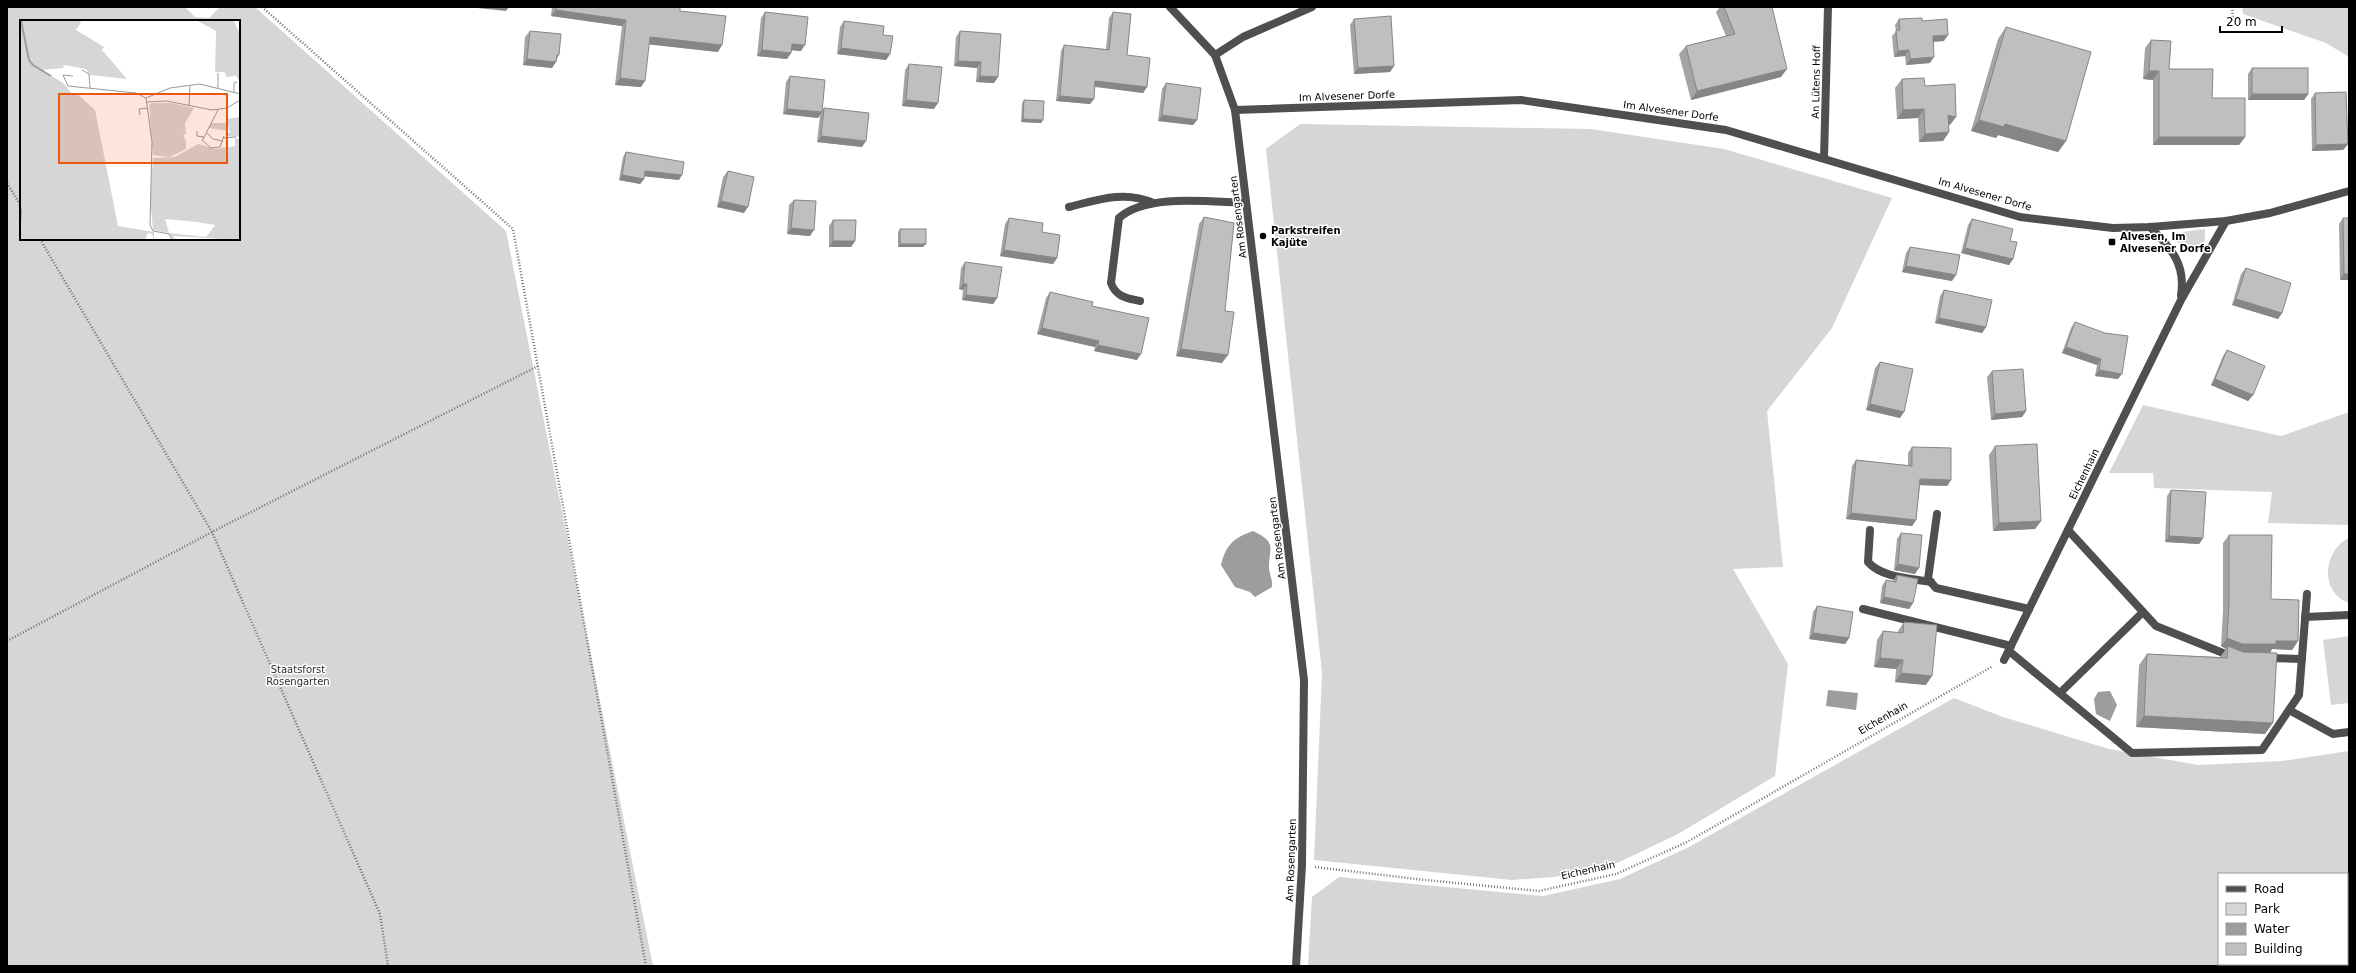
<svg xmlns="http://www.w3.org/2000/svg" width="2356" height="973" font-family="'DejaVu Sans',sans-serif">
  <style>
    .green { fill: #d6d6d6; fill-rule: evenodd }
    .water { fill: #9d9d9d }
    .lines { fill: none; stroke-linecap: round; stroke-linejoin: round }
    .path { stroke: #717171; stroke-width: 2.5; stroke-dasharray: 1 2; stroke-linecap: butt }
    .service { stroke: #4f4f4f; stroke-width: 8 }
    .minor { stroke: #4f4f4f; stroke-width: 8 }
    .wall { fill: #a4a4a4 }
    .shaded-wall { fill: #868686 }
    .building { fill: #bfbfbf; stroke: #868686 }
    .poi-dot { fill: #000; stroke: #fff; stroke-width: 1.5 }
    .labels { text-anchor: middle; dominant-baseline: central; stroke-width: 3; stroke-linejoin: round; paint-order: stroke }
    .street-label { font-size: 10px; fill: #000; stroke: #fff }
    .poi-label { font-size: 10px; font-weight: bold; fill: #000; stroke: #fff; text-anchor: start }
    .park-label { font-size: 10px; fill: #2d2d2d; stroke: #fff }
    .inset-river { fill: none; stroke: #9d9d9d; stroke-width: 2 }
    .inset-road { fill: none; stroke: #999; stroke-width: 1 }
    .view { fill: #e8590c; fill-opacity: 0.15; stroke: #e8590c; stroke-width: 2 }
    .inset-edge { fill: none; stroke: #000; stroke-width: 2 }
  </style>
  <rect width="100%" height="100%" fill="#fff"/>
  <g class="green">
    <path d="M7,7h178l10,10 14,1 11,-11h35l251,224 147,735h-646zM21,21h218v218h-218z"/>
    <polygon points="2242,7 2349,7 2349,57 2326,43 2243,14"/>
    <polygon points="1300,124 1591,129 1724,149 1892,198 1832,328 1767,411 1783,567 1733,569 1788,664 1775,776 1678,834 1611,866 1554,877 1512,880 1314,860 1322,673 1266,149"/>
    <polygon points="2205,229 2205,242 2191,253 2177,242 2182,232"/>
    <polygon points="2143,405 2281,436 2349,412 2349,525 2268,523 2272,492 2154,488 2153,473 2109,473"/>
    <path d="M2349,538v65c-30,-10 -26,-53 0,-65z"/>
    <polygon points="2349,636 2349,703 2331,705 2323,640"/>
    <path d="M1954,698l49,19 106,32 89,16 84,-4 67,-10v215h-1041l4,-69 27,-20 204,19 77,-17 69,-32zM2219,874h128v90h-128z"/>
  </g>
  <g class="water">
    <path d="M1253,531c26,12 15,18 16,38 1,7 4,12 3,18l-17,10 -5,-5 -15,-5 -14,-22c5,-20 12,-27 32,-34z"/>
    <polygon points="1828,690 1858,693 1856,710 1826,706"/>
    <polygon points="2110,691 2117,705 2110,721 2096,714 2094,699 2098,692"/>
  </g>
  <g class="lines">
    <g class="path">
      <polyline points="262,7 513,229 646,966"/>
      <polyline points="2232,7 2233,18"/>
      <polyline points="7,183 21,206"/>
      <polyline points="40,239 212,532 380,914 388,966"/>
      <polyline points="7,641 212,532 538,366"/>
      <polyline points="1315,867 1425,880 1539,891 1616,874 1687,842 1993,666"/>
    </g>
    <g class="service">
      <path d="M1069,207c28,-7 56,-17 84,-4"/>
      <path d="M1140,301c-13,-3 -24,-4 -29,-18l8,-65c27,-25 92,-16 127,-15"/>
      <polyline points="1937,514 1928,579 1936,588 2029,609"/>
      <path d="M1870,530l-2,32c14,16 43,16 63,20"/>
      <polyline points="2068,530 2156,626 2233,657"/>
      <polyline points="1863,609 2011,646"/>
      <polyline points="2305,617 2349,615"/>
      <polyline points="2009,651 2132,753 2262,750 2299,695 2307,594"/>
      <polyline points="2267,658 2302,659"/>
      <polyline points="2060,693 2143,612"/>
      <polyline points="2289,710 2333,734 2349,732"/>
    </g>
    <g class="minor">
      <polyline points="1170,7 1215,55 1235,110 1304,680 1302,865 1296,966"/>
      <polyline points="1215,55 1243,37 1312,7"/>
      <polyline points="1235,110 1521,100 1726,130 2020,217 2113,228 2150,227 2226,221 2270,213 2349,191"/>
      <polyline points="1824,158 1828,7"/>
      <path d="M2150,227c21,21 36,37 31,68"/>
      <polyline points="2004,660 2181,300 2226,221"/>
    </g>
  </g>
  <g class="wall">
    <polygon points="552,7 680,7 680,11 718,52 649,44 641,87 615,85 622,26 551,16"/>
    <polygon points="1720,7 1772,7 1781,77 1691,100 1679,54 1686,46 1726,36 1716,12"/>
    <polygon points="765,12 801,51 792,50 791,53 787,59 757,56 761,18"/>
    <polygon points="1113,12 1127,55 1147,87 1143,93 1095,87 1094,99 1090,104 1056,101 1061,51 1064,45 1106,49 1109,18"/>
    <polygon points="1354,19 1394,66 1390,72 1354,74 1350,25"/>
    <polygon points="1899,19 1944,41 1933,42 1930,63 1906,65 1905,56 1894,57 1892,36 1896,31 1895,25"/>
    <polygon points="844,21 883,35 890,54 886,60 837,54 840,27"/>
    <polygon points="2006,27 2066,141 2058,152 1998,135 1996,138 1971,131 1998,39"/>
    <polygon points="530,31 559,55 552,68 523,65 525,37"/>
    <polygon points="960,31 998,77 994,83 976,82 977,68 954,66 956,37"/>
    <polygon points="2151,40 2169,69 2212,98 2245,137 2239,145 2153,145 2153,80 2143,79 2145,48"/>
    <polygon points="909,64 934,109 902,106 905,70"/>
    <polygon points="2252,68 2308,94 2304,100 2248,100 2248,74"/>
    <polygon points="790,76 822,111 824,108 862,147 817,142 820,115 818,118 783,114 786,82"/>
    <polygon points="1902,79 1925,86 1950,125 1949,125 1949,132 1943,141 1919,142 1918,118 1897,119 1895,88"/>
    <polygon points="1166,83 1197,120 1193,125 1158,121 1162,89"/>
    <polygon points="2315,93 2348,144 2343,150 2312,151 2311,99"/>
    <polygon points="1024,100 1043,120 1041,123 1021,122 1022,103"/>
    <polygon points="626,152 679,180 644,176 644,179 640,184 619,180 623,157"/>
    <polygon points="728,171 744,213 717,207 723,177"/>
    <polygon points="794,200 810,236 787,234 789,205"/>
    <polygon points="1204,217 1225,311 1222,363 1176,356 1199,224"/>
    <polygon points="1009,218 1042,232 1057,258 1053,264 1000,256 1005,224"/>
    <polygon points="2343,218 2349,218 2349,280 2340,280 2339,224"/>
    <polygon points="1972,219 2010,241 2013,259 2009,265 1961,253 1968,225"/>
    <polygon points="833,220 855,241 851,247 829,247 829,226"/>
    <polygon points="900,229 923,247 898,247 898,232"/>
    <polygon points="1910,247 1952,281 1902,272 1906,253"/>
    <polygon points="965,262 997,298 993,304 962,300 963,290 959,289 961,268"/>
    <polygon points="2246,268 2282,313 2278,319 2232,305 2241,274"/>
    <polygon points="1944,290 1986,327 1982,333 1935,323 1940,296"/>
    <polygon points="1050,292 1137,360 1094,351 1095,347 1037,334 1046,298"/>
    <polygon points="2075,322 2118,379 2095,376 2097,365 2062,353 2071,328"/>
    <polygon points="2227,350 2253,395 2248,401 2211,385 2223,356"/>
    <polygon points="1880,362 1900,418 1866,410 1875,368"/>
    <polygon points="1992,371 2026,411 2022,417 1991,420 1987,377"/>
    <polygon points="1995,446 2041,521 2035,529 1993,531 1989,455"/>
    <polygon points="1912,447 1951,480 1947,486 1920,485 1916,520 1912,526 1846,519 1852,466 1856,460 1908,466 1908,453"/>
    <polygon points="2171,490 2203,538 2199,544 2165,542 2167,496"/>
    <polygon points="1901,533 1915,574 1894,570 1897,539"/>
    <polygon points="2229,535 2298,641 2292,650 2272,649 2270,653 2265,734 2136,727 2139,665 2147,654 2220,657 2226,649 2221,646 2223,611 2223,543"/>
    <polygon points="1897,575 1913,603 1909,609 1880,603 1882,586 1886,580 1893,581"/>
    <polygon points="1817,606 1849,638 1845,644 1809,639 1813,612"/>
    <polygon points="1904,622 1926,685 1895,682 1896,669 1874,667 1877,640 1883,631 1898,633 1898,631"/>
  </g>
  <g class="shaded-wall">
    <polygon points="468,7 509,7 506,11"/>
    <polygon points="556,10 626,20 622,26 551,16"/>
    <polygon points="1948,35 1944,41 1928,42 1933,36"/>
    <polygon points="650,37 722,45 718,52 645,44"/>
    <polygon points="792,44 805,45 801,51 788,50"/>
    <polygon points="841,48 890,54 886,60 837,54"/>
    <polygon points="762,50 791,53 787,59 757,56"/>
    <polygon points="1909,50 1905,56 1894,57 1898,51"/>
    <polygon points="1934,57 1930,63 1906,65 1910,59"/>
    <polygon points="527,59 556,62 552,68 523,65"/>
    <polygon points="958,61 981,62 977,68 954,66"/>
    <polygon points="1394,66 1390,72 1354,74 1358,68"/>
    <polygon points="1787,69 1781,77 1691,100 1697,91"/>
    <polygon points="2149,71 2159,71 2153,80 2143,79"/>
    <polygon points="980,76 998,77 994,83 976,82"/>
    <polygon points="620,78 645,81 641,87 615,85"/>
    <polygon points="1095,81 1147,87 1143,93 1091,86"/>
    <polygon points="2252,94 2308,94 2304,100 2248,100"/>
    <polygon points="1060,96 1094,99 1090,104 1056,101"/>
    <polygon points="906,100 938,103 934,109 902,106"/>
    <polygon points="787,109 822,112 818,118 783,114"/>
    <polygon points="1924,109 1918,118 1897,119 1903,110"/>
    <polygon points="1162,115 1197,120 1193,125 1158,121"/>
    <polygon points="1948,115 1956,117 1950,125 1942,123"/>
    <polygon points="1023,119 1043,120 1041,123 1021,122"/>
    <polygon points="1979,120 2005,124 2066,141 2058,152 1998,135 1996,138 1971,131"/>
    <polygon points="1949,132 1943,141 1919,142 1925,134"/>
    <polygon points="821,136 866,141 862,147 817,142"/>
    <polygon points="2159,137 2245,137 2239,145 2153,145"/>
    <polygon points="2348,144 2343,150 2312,151 2316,145"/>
    <polygon points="645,171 682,175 679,180 642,176"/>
    <polygon points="622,175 644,179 640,184 619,180"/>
    <polygon points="721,201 748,207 744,213 717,207"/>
    <polygon points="791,228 814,230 810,236 787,234"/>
    <polygon points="833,241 855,241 851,247 829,247"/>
    <polygon points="900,244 926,244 923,247 898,247"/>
    <polygon points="1965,248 2013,259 2009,265 1961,253"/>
    <polygon points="1004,250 1057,258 1053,264 1000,256"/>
    <polygon points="1906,266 1956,275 1952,281 1902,272"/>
    <polygon points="2344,274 2349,274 2349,280 2340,280"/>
    <polygon points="963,284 967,284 963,290 959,289"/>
    <polygon points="966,295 997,298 993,304 962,300"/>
    <polygon points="2236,299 2282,313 2278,319 2232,305"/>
    <polygon points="1939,318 1986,327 1982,333 1935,323"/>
    <polygon points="1042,328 1099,341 1095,347 1037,334"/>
    <polygon points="1098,345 1141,354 1137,360 1094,351"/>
    <polygon points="2066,347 2101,359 2097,365 2062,353"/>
    <polygon points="1181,349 1228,355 1222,363 1176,356"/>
    <polygon points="2099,370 2122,374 2118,379 2095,376"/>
    <polygon points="2215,379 2253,395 2248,401 2211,385"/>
    <polygon points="1870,404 1904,412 1900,418 1866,410"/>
    <polygon points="2026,411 2022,417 1991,420 1995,414"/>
    <polygon points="1920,479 1951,480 1947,486 1916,485"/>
    <polygon points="1851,513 1916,520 1912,526 1846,519"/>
    <polygon points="2041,521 2035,529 1993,531 1999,523"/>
    <polygon points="2169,536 2203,538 2199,544 2165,542"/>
    <polygon points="1898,564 1919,568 1915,574 1894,570"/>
    <polygon points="1884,597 1913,603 1909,609 1880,603"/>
    <polygon points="1813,633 1849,638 1845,644 1809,639"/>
    <polygon points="2227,638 2276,641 2298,641 2292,650 2272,649 2270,653 2236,653 2228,646 2226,649 2221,646"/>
    <polygon points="1880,658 1903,660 1896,669 1874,667"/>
    <polygon points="1901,673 1932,676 1926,685 1895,682"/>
    <polygon points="2144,716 2273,723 2265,734 2136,727"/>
  </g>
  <g class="building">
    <polygon points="556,7 680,7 680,11 726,16 722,45 650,37 645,81 620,78 626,20 556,10"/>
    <polygon points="1724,7 1772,7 1787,69 1697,91 1686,46 1735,34"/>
    <polygon points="765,12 808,17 805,45 792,44 791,53 762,50"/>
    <polygon points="1113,12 1131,14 1127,55 1150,58 1147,87 1095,81 1094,99 1060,96 1064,45 1109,50"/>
    <polygon points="1391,16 1394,66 1358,68 1354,19"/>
    <polygon points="1922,18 1922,21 1947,19 1948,35 1933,36 1934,57 1910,59 1909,50 1898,51 1896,30 1900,30 1899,19"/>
    <polygon points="844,21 884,26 883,35 893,36 890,54 841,48"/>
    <polygon points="2006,27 2091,52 2066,141 2005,124 2004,127 1979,120"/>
    <polygon points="530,31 561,34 559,55 557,55 556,62 527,59"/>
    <polygon points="960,31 1001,34 998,77 980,76 981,62 958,61"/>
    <polygon points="2151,40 2171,41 2169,69 2213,69 2212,98 2245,98 2245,137 2159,137 2159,71 2149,71"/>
    <polygon points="909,64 942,67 938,103 906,100"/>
    <rect x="2252" y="68" width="56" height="26"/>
    <polygon points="790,76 825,80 822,112 787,109"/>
    <polygon points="1924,78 1925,86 1955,84 1956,117 1948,115 1949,132 1925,134 1924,109 1903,110 1902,79"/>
    <polygon points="1166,83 1201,88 1197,120 1162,115"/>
    <polygon points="2346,92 2348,144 2316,145 2315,93"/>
    <polygon points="1024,100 1044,101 1043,120 1023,119"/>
    <polygon points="824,108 869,113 866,141 821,136"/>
    <polygon points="626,152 684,162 682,175 645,171 644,179 622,175"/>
    <polygon points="728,171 754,177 748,207 721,201"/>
    <polygon points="794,200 816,201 814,230 791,228"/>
    <polygon points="1204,217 1234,223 1225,311 1234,312 1228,355 1181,349"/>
    <polygon points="1009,218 1043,223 1042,232 1060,235 1057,258 1004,250"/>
    <polygon points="2343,218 2349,218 2349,274 2344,274"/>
    <polygon points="1972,219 2013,229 2010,241 2017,242 2013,259 1965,248"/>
    <polygon points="833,220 856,220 855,241 833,241"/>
    <rect x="900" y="229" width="26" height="15"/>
    <polygon points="1910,247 1960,255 1956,275 1906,266"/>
    <polygon points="965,262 1002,267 997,298 966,295 967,284 963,284"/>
    <polygon points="2246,268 2291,283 2282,313 2236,299"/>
    <polygon points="1944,290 1992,300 1986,327 1939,318"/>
    <polygon points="1050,292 1093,302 1092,306 1149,318 1141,354 1098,345 1099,341 1042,328"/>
    <polygon points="2075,322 2105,333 2128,336 2122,374 2099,370 2101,359 2066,347"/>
    <polygon points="2227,350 2265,366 2253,395 2215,379"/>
    <polygon points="1880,362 1913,369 1904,412 1870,404"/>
    <polygon points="2023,369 2026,411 1995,414 1992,371"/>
    <polygon points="2037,444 2041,521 1999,523 1995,446"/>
    <polygon points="1912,447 1951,448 1951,480 1920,479 1916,520 1851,513 1856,460 1912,466"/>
    <polygon points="2171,490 2206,492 2203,538 2169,536"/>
    <polygon points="1901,533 1922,535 1919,568 1898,564"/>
    <polygon points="2229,535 2272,535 2271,599 2299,600 2298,641 2276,641 2276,644 2242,644 2227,638 2229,603"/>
    <polygon points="1897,575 1918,579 1913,603 1884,597 1886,580 1896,582"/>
    <polygon points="1817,606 1853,612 1849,638 1813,633"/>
    <polygon points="1904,622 1937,625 1932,676 1901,673 1903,660 1880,658 1883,631 1903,633"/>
    <polygon points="2228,646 2243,652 2277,653 2273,723 2144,716 2147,654 2227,658"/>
  </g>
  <g class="poi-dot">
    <circle cx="1263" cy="236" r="4"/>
    <rect x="2108" y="238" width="8" height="8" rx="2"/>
  </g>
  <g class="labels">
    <g class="street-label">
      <text transform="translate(1816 82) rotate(-89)">An Lütens Hoff</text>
      <text transform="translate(1347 96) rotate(-2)">Im Alvesener Dorfe</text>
      <text transform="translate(1671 111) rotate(8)">Im Alvesener Dorfe</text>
      <text transform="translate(1985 194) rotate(16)">Im Alvesener Dorfe</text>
      <text transform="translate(1238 217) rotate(-97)">Am Rosengarten</text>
      <text transform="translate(2084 474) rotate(-64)">Eichenhain</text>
      <text transform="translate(1277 538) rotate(-97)">Am Rosengarten</text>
      <text transform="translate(1883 718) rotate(-30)">Eichenhain</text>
      <text transform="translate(1291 860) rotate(-88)">Am Rosengarten</text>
      <text transform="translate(1588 870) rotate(-13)">Eichenhain</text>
    </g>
    <g class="poi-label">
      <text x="1271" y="230">Parkstreifen<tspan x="1271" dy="12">Kajüte</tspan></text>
      <text x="2120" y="236">Alvesen, Im<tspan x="2120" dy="12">Alvesener Dorfe</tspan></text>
    </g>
    <g class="park-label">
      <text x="298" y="669">Staatsforst<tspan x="298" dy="12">Rosengarten</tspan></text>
    </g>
  </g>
  <g transform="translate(20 20)">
    <rect width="220" height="220" fill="#fff"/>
    <path d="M0,0h58l3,2 -5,8 28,17 -2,3 25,29 -37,-4 -4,-6 -22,-4 -1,3 -21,2 21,13 10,12 3,-2 19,17 23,116 36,6v8l-2,-6 -4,-1 -3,7h-125zM176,0h37l7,13v48l-4,-5 -10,1 -1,-5h-10l1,-41zM132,83h20l22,5 -9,15 1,11 -3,1 3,6v8l-16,8 -17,-2 -4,-50zM220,97v20l-14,-1 -1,-3h5l-3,-14zM192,103h15l1,8 -19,-3zM215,118l5,1v101l-67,-4 2,4h-2l-4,-7 -16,-3 -3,-32 3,-40 22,-1 23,-13 18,5 19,-3zM145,199l32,3 18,3 -9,12 -37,-4z" fill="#d6d6d6" fill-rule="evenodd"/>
    <path class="inset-river" d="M1,0l8,40 4,5 18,11M0,203l1,-14"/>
    <path class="inset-road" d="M62,50l7,4 1,14M198,53v15M53,56l-10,-1 5,11 68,7 10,5 6,44 -2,83 3,6 16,3 3,6M214,72v-9l3,-1M126,78l24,-10 30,-4 40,10M127,82l20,-1 45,9 15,-2 13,-8M169,85l1,-20M120,95l-1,-6 9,-1M177,111v5l7,1M186,112l7,7 10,2M203,118l13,-1M182,120l9,8 9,-1 4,-11M182,121l16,-31"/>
    <path class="view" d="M39,74h168v69h-168z"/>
    <rect width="220" height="220" class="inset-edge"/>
  </g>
  <rect width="2356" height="973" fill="none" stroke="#000000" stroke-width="16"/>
  <rect x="2218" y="873" width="130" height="92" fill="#ffffff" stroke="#999999"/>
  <rect x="2226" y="886" width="20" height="6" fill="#4f4f4f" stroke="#999999"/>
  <text x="2254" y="893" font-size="12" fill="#000000">Road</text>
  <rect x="2226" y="903" width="20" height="12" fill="#d6d6d6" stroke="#999999"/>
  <text x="2254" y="913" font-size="12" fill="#000000">Park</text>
  <rect x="2226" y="923" width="20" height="12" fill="#9d9d9d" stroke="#999999"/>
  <text x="2254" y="933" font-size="12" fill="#000000">Water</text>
  <rect x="2226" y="943" width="20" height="12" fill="#bfbfbf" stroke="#999999"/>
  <text x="2254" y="953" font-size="12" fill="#000000">Building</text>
  <path d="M2220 26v6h62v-6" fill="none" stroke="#000000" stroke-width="2"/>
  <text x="2226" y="26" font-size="12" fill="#000000" stroke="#ffffff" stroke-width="3" paint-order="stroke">20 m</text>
</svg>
